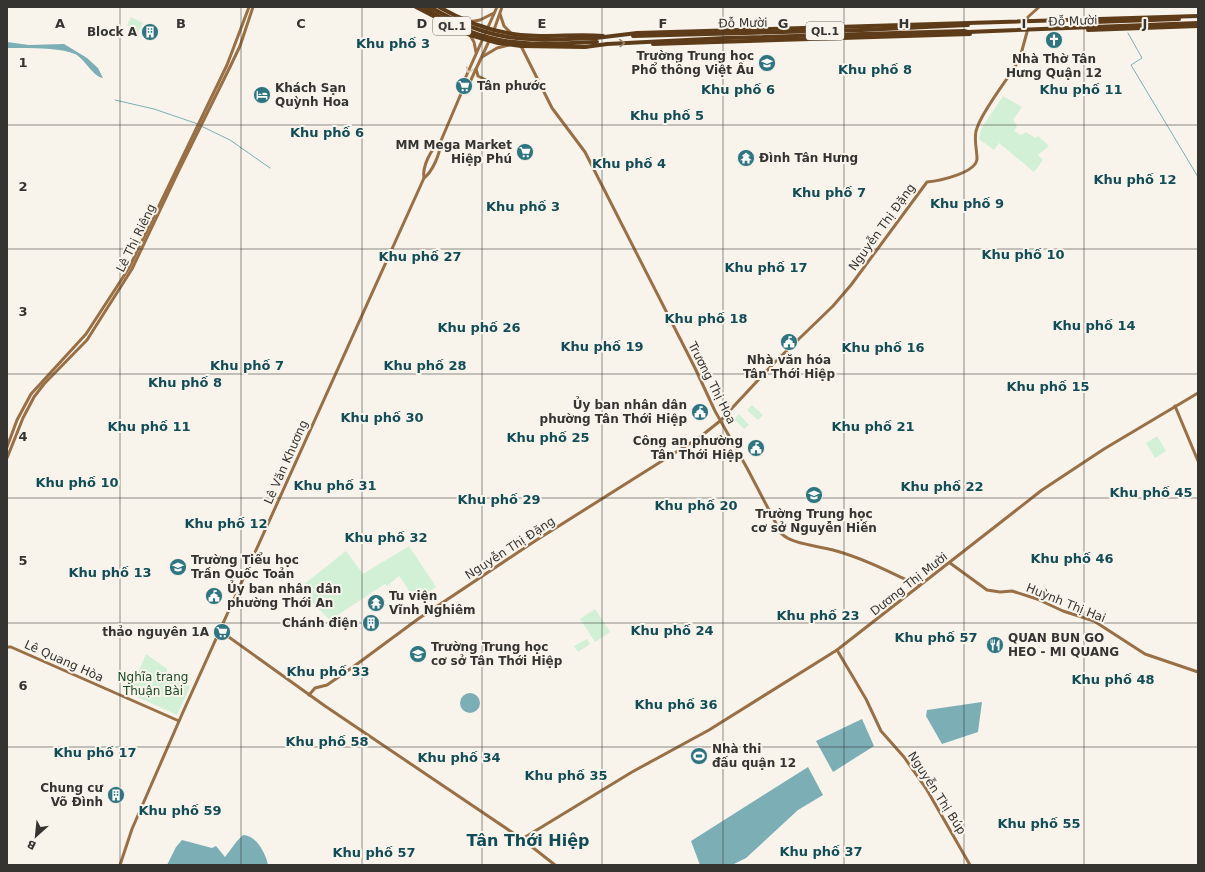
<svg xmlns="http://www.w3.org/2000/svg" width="1205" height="872" font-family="'DejaVu Sans',sans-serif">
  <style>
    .green { fill: #d2f0d6 }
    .water { fill: #7caeb6 }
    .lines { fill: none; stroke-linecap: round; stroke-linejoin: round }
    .stream { stroke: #7caeb6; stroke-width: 1 }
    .secondary { stroke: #996f46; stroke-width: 3 }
    .highway { stroke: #5e3c19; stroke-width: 4 }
    .highway-bridge { stroke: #5e3c19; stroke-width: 4 }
    .oneway { stroke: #9c866d }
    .oneway2 { stroke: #d7c5b2 }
    .grid { fill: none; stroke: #353431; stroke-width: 1; stroke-opacity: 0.55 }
    .labels { text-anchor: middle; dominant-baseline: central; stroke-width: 4; stroke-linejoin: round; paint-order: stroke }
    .shield { fill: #f8f4ec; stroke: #706e69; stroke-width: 1 }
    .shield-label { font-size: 11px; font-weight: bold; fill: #353431 }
    .street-label { font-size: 12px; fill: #353431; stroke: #f8f4ec }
    .poi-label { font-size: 12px; font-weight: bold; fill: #353431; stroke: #f8f4ec; text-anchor: start }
    .park-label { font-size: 12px; fill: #194c25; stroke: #f8f4ec }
    .neighbourhood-label { font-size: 13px; font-weight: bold; fill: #124d57; stroke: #f8f4ec }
    .district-label { font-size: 16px; font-weight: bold; fill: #124d57; stroke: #f8f4ec }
    .grid-label { font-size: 13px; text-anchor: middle; font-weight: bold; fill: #353431; stroke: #f8f4ec; stroke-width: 4; stroke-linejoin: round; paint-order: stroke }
  </style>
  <rect width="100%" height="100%" fill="#f8f4ec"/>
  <g class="green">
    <polygon points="131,17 143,23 138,32 127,25"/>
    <polygon points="1003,96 1022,107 1013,120 1017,126 1014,131 1021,135 1026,132 1035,138 1038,136 1049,146 1038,155 1043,160 1034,172 999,143 994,150 979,139 981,129"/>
    <polygon points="752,405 763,415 758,420 747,410"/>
    <polygon points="739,414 749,425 744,429 734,419"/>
    <polygon points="1157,436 1166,451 1155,458 1146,443"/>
    <polygon points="409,546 436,587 416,601 399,576 387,586 385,584 330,620 298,589 346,551 363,574"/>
    <polygon points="595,609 610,632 595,642 580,619"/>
    <polygon points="587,639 590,644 578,652 574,646"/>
    <polygon points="146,654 167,669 167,672 190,687 177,715 129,693"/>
  </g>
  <g class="water">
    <path d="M7,42l22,3 35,-1 23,14 11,10 5,10c-10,-1 -18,-19 -28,-24 -16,-7 -50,-6 -68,-6z"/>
    <circle cx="470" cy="703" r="10"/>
    <polygon points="982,702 978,732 942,744 926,716 927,710"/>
    <polygon points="862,719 874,746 833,772 816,741"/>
    <polygon points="808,767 823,795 798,810 746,858 732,865 700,865 691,841"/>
    <path d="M243,835c13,0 23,19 25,30h-101l9,-18 6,-7 30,8 4,-2 9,11 12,-16z"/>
  </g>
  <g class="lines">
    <g class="stream">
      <polyline points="1128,33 1142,58 1131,65 1198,177"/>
      <polyline points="115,100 154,109 198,124"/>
      <polyline points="201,126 230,140 270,168"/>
    </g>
    <g class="secondary">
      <polyline points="500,14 504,26 511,33"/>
      <polyline points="1026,21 1028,17 1039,7"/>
      <polyline points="469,22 480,20 494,13"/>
      <polyline points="494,30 502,7"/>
      <polyline points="470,35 474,42 476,52"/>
      <path d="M521,46l31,62 33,44 110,216 20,43 32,57 34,65c9,11 38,13 52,17 30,8 59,23 86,36"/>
      <polyline points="482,57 497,48 509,45"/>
      <polyline points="476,69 478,76 486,80"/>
      <polyline points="465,85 464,81 497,7"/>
      <path d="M424,178c-2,-11 7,-30 16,-35"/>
      <polyline points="1175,406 1198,461"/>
      <polyline points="7,447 17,420 31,394 86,334 129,268 227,65 249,7"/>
      <polyline points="7,458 23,418 34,397 44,384 87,340 132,269 179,170 230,67 240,46 253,7"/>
      <polyline points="950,563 987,590 1000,592 1012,591 1037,599 1063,611 1094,621 1145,654 1198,672"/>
      <polyline points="219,630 325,706 522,839 555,865"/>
      <polyline points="7,647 11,647 179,721"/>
      <polyline points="837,650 866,699 881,731 904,757 927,790 970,865"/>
      <path d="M309,695l6,-7 12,-3 26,-18 65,-48 117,-78 165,-104 20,-16 55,-59 58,-56 18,-21 76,-103c12,-1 49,-9 50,-23 0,-10 -4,-22 0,-31 6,-18 28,-45 39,-63l5,-11 6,-22"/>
      <polyline points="522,839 632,772 709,730 837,650 1042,490 1104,449 1198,393"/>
      <path d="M120,865l12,-36 51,-117 241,-534c8,-6 17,-25 16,-35l23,-54 2,-4 4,-1 21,-45"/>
    </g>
    <g class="highway">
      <polyline points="416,7 470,35 498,43 521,46 585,47 607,44 726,38 964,31 968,32 1198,23"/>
      <path d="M439,7c33,19 67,30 105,29 20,0 40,-2 59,0"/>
      <polyline points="1090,20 1095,22 1179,19"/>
      <polyline points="1088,30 1198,26"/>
      <polyline points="633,36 862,30 968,25"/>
      <polyline points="596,38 637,33 1198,16"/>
      <polyline points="653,44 970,34"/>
    </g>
    <g class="highway-bridge">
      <path d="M423,7c20,12 41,24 64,30 35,10 73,6 110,5"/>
      <path d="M430,7c64,37 96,34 166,31"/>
    </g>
  </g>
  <defs><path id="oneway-chevron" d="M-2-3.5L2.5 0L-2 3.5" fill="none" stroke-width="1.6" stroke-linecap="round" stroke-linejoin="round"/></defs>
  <use class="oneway" href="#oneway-chevron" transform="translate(622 43) rotate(-3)"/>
  <use class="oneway2" href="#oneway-chevron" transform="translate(469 70) rotate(114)"/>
  <path class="grid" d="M120,7v858M241,7v858M362,7v858M482,7v858M602,7v858M723,7v858M844,7v858M964,7v858M1084,7v858M7,125h1191M7,249h1191M7,374h1191M7,498h1191M7,623h1191M7,747h1191"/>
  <defs>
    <g id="building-disc" transform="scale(0.9)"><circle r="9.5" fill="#2e7481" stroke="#f8f4ec"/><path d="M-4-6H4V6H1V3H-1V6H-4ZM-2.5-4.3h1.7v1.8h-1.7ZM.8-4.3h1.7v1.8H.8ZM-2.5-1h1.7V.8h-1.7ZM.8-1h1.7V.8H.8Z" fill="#fff"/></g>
    <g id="church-disc" transform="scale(0.9)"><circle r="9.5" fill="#2e7481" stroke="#f8f4ec"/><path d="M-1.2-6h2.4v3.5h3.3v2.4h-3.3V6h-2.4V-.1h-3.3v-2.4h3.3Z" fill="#fff"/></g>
    <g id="school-disc" transform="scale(0.9)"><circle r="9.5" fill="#2e7481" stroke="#f8f4ec"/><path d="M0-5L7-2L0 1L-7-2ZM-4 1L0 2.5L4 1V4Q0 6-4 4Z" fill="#fff"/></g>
    <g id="supermarket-disc" transform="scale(0.9)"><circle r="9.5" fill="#2e7481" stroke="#f8f4ec"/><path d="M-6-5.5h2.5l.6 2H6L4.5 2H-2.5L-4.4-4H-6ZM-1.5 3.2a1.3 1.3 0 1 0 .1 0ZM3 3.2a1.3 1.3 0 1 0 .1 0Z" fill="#fff"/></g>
    <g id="hotel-disc" transform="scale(0.9)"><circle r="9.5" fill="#2e7481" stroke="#f8f4ec"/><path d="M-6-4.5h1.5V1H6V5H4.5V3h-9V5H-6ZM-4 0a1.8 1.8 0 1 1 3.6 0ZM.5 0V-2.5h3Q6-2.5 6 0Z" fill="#fff"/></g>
    <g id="temple-disc" transform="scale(0.9)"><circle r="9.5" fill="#2e7481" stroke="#f8f4ec"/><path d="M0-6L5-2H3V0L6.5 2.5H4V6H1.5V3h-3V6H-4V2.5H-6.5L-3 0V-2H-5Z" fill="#fff"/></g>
    <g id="civic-disc" transform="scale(0.9)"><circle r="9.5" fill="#2e7481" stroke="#f8f4ec"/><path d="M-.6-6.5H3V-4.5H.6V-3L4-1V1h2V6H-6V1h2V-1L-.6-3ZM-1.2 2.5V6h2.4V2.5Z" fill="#fff"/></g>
    <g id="restaurant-disc" transform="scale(0.9)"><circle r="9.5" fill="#2e7481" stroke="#f8f4ec"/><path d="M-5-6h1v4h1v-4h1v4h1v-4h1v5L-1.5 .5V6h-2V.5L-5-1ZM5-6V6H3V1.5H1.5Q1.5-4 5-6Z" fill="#fff"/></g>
    <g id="stadium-disc" transform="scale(0.9)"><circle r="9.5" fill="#2e7481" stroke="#f8f4ec"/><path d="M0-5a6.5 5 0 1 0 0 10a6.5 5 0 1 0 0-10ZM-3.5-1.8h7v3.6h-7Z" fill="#fff"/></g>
  </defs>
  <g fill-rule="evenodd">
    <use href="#building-disc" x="150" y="32"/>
    <use href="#church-disc" x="1054" y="40"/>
    <use href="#school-disc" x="767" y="63"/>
    <use href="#supermarket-disc" x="464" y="86"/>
    <use href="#hotel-disc" x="262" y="95"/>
    <use href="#supermarket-disc" x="525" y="152"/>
    <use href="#temple-disc" x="746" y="158"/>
    <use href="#civic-disc" x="789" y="342"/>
    <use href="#civic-disc" x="700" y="412"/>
    <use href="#civic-disc" x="756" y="448"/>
    <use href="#school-disc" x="814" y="495"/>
    <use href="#school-disc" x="178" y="567"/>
    <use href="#civic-disc" x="214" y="596"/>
    <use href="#temple-disc" x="376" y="603"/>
    <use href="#building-disc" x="371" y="623"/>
    <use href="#supermarket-disc" x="222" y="632"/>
    <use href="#restaurant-disc" x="995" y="645"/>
    <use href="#school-disc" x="418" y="654"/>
    <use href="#stadium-disc" x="699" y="756"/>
    <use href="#building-disc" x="116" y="795"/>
  </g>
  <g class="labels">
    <g class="shield">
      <rect x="433" y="17" width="38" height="18" rx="3"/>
      <rect x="806" y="22" width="38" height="18" rx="3"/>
    </g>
    <g class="shield-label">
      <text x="452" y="26">QL.1</text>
      <text x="825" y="31">QL.1</text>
    </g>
    <g class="street-label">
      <text transform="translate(1073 21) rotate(-2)">Đỗ Mười</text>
      <text transform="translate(743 23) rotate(-1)">Đỗ Mười</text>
      <text transform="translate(882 227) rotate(-54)">Nguyễn Thị Đặng</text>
      <text transform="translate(136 238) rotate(-64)">Lê Thị Riêng</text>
      <text transform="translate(712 383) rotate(63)">Trương Thị Hoa</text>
      <text transform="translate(286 462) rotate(-66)">Lê Văn Khương</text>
      <text transform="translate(510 548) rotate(-33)">Nguyễn Thị Đặng</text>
      <text transform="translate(909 584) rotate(-38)">Dương Thị Mười</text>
      <text transform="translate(1066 603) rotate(22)">Huỳnh Thị Hai</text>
      <text transform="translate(64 661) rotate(24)">Lê Quang Hòa</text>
      <text transform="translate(937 793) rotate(57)">Nguyễn Thị Búp</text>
    </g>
    <g class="poi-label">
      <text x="137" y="32" text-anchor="end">Block A</text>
      <text x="754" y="56" text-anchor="end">Trường Trung học<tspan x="754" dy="14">Phổ thông Việt Âu</tspan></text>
      <text x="1054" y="59" text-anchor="middle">Nhà Thờ Tân<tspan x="1054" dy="14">Hưng Quận 12</tspan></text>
      <text x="477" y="86">Tân phước</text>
      <text x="275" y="88">Khách Sạn<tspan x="275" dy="14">Quỳnh Hoa</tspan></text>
      <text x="512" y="145" text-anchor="end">MM Mega Market<tspan x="512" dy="14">Hiệp Phú</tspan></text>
      <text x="759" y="158">Đình Tân Hưng</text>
      <text x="789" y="360" text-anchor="middle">Nhà văn hóa<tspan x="789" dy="14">Tân Thới Hiệp</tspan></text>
      <text x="687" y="405" text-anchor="end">Ủy ban nhân dân<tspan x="687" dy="14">phường Tân Thới Hiệp</tspan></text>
      <text x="743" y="441" text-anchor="end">Công an phường<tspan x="743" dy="14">Tân Thới Hiệp</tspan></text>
      <text x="814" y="514" text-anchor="middle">Trường Trung học<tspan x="814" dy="14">cơ sở Nguyễn Hiền</tspan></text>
      <text x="191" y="560">Trường Tiểu học<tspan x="191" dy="14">Trần Quốc Toản</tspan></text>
      <text x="227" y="589">Ủy ban nhân dân<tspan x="227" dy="14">phường Thới An</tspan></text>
      <text x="389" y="596">Tu viện<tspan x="389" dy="14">Vĩnh Nghiêm</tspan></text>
      <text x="358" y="623" text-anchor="end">Chánh điện</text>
      <text x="209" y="632" text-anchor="end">thảo nguyên 1A</text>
      <text x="1008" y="638">QUAN BUN GO<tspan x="1008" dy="14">HEO - MI QUANG</tspan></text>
      <text x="431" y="647">Trường Trung học<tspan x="431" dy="14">cơ sở Tân Thới Hiệp</tspan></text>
      <text x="712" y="749">Nhà thi<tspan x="712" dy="14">đấu quận 12</tspan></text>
      <text x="103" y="788" text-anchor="end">Chung cư<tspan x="103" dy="14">Võ Đình</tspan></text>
    </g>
    <g class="park-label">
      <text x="153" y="677">Nghĩa trang<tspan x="153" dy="14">Thuận Bài</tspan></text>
    </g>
    <g class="neighbourhood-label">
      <text x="393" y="43">Khu phố 3</text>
      <text x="875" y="69">Khu phố 8</text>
      <text x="738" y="89">Khu phố 6</text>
      <text x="1081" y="89">Khu phố 11</text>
      <text x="667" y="115">Khu phố 5</text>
      <text x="327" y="132">Khu phố 6</text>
      <text x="629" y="163">Khu phố 4</text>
      <text x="1135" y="179">Khu phố 12</text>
      <text x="829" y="192">Khu phố 7</text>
      <text x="967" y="203">Khu phố 9</text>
      <text x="523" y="206">Khu phố 3</text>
      <text x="1023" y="254">Khu phố 10</text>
      <text x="420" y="256">Khu phố 27</text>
      <text x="766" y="267">Khu phố 17</text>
      <text x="706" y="318">Khu phố 18</text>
      <text x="1094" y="325">Khu phố 14</text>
      <text x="479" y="327">Khu phố 26</text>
      <text x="602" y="346">Khu phố 19</text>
      <text x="883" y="347">Khu phố 16</text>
      <text x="247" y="365">Khu phố 7</text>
      <text x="425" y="365">Khu phố 28</text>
      <text x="185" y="382">Khu phố 8</text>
      <text x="1048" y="386">Khu phố 15</text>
      <text x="382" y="417">Khu phố 30</text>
      <text x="149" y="426">Khu phố 11</text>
      <text x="873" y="426">Khu phố 21</text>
      <text x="548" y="437">Khu phố 25</text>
      <text x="77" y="482">Khu phố 10</text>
      <text x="335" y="485">Khu phố 31</text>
      <text x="942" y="486">Khu phố 22</text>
      <text x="1151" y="492">Khu phố 45</text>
      <text x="499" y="499">Khu phố 29</text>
      <text x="696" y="505">Khu phố 20</text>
      <text x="226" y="523">Khu phố 12</text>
      <text x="386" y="537">Khu phố 32</text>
      <text x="1072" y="558">Khu phố 46</text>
      <text x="110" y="572">Khu phố 13</text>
      <text x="818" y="615">Khu phố 23</text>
      <text x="672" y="630">Khu phố 24</text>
      <text x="936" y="637">Khu phố 57</text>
      <text x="328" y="671">Khu phố 33</text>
      <text x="1113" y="679">Khu phố 48</text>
      <text x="676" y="704">Khu phố 36</text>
      <text x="327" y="741">Khu phố 58</text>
      <text x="95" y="752">Khu phố 17</text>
      <text x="459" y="757">Khu phố 34</text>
      <text x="566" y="775">Khu phố 35</text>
      <text x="180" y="810">Khu phố 59</text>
      <text x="1039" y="823">Khu phố 55</text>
      <text x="821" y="851">Khu phố 37</text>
      <text x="374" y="852">Khu phố 57</text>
    </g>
    <g class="district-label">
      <text x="528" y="840">Tân Thới Hiệp</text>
    </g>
  </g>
  <g class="grid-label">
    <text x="60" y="28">A</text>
    <text x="181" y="28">B</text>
    <text x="301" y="28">C</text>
    <text x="422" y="28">D</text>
    <text x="542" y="28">E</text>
    <text x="663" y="28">F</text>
    <text x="783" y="28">G</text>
    <text x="904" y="28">H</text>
    <text x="1024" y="28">I</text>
    <text x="1145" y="28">J</text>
    <text x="23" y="67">1</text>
    <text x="23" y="191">2</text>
    <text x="23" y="316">3</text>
    <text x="23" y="441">4</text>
    <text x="23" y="565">5</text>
    <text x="23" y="690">6</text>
  </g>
  <rect width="1205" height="872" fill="none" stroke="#353431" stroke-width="16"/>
  <g transform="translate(36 836) rotate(207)" stroke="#f8f4ec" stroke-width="3" paint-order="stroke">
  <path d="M0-3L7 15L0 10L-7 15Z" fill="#353431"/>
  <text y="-6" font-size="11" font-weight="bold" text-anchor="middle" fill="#353431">B</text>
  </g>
</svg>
